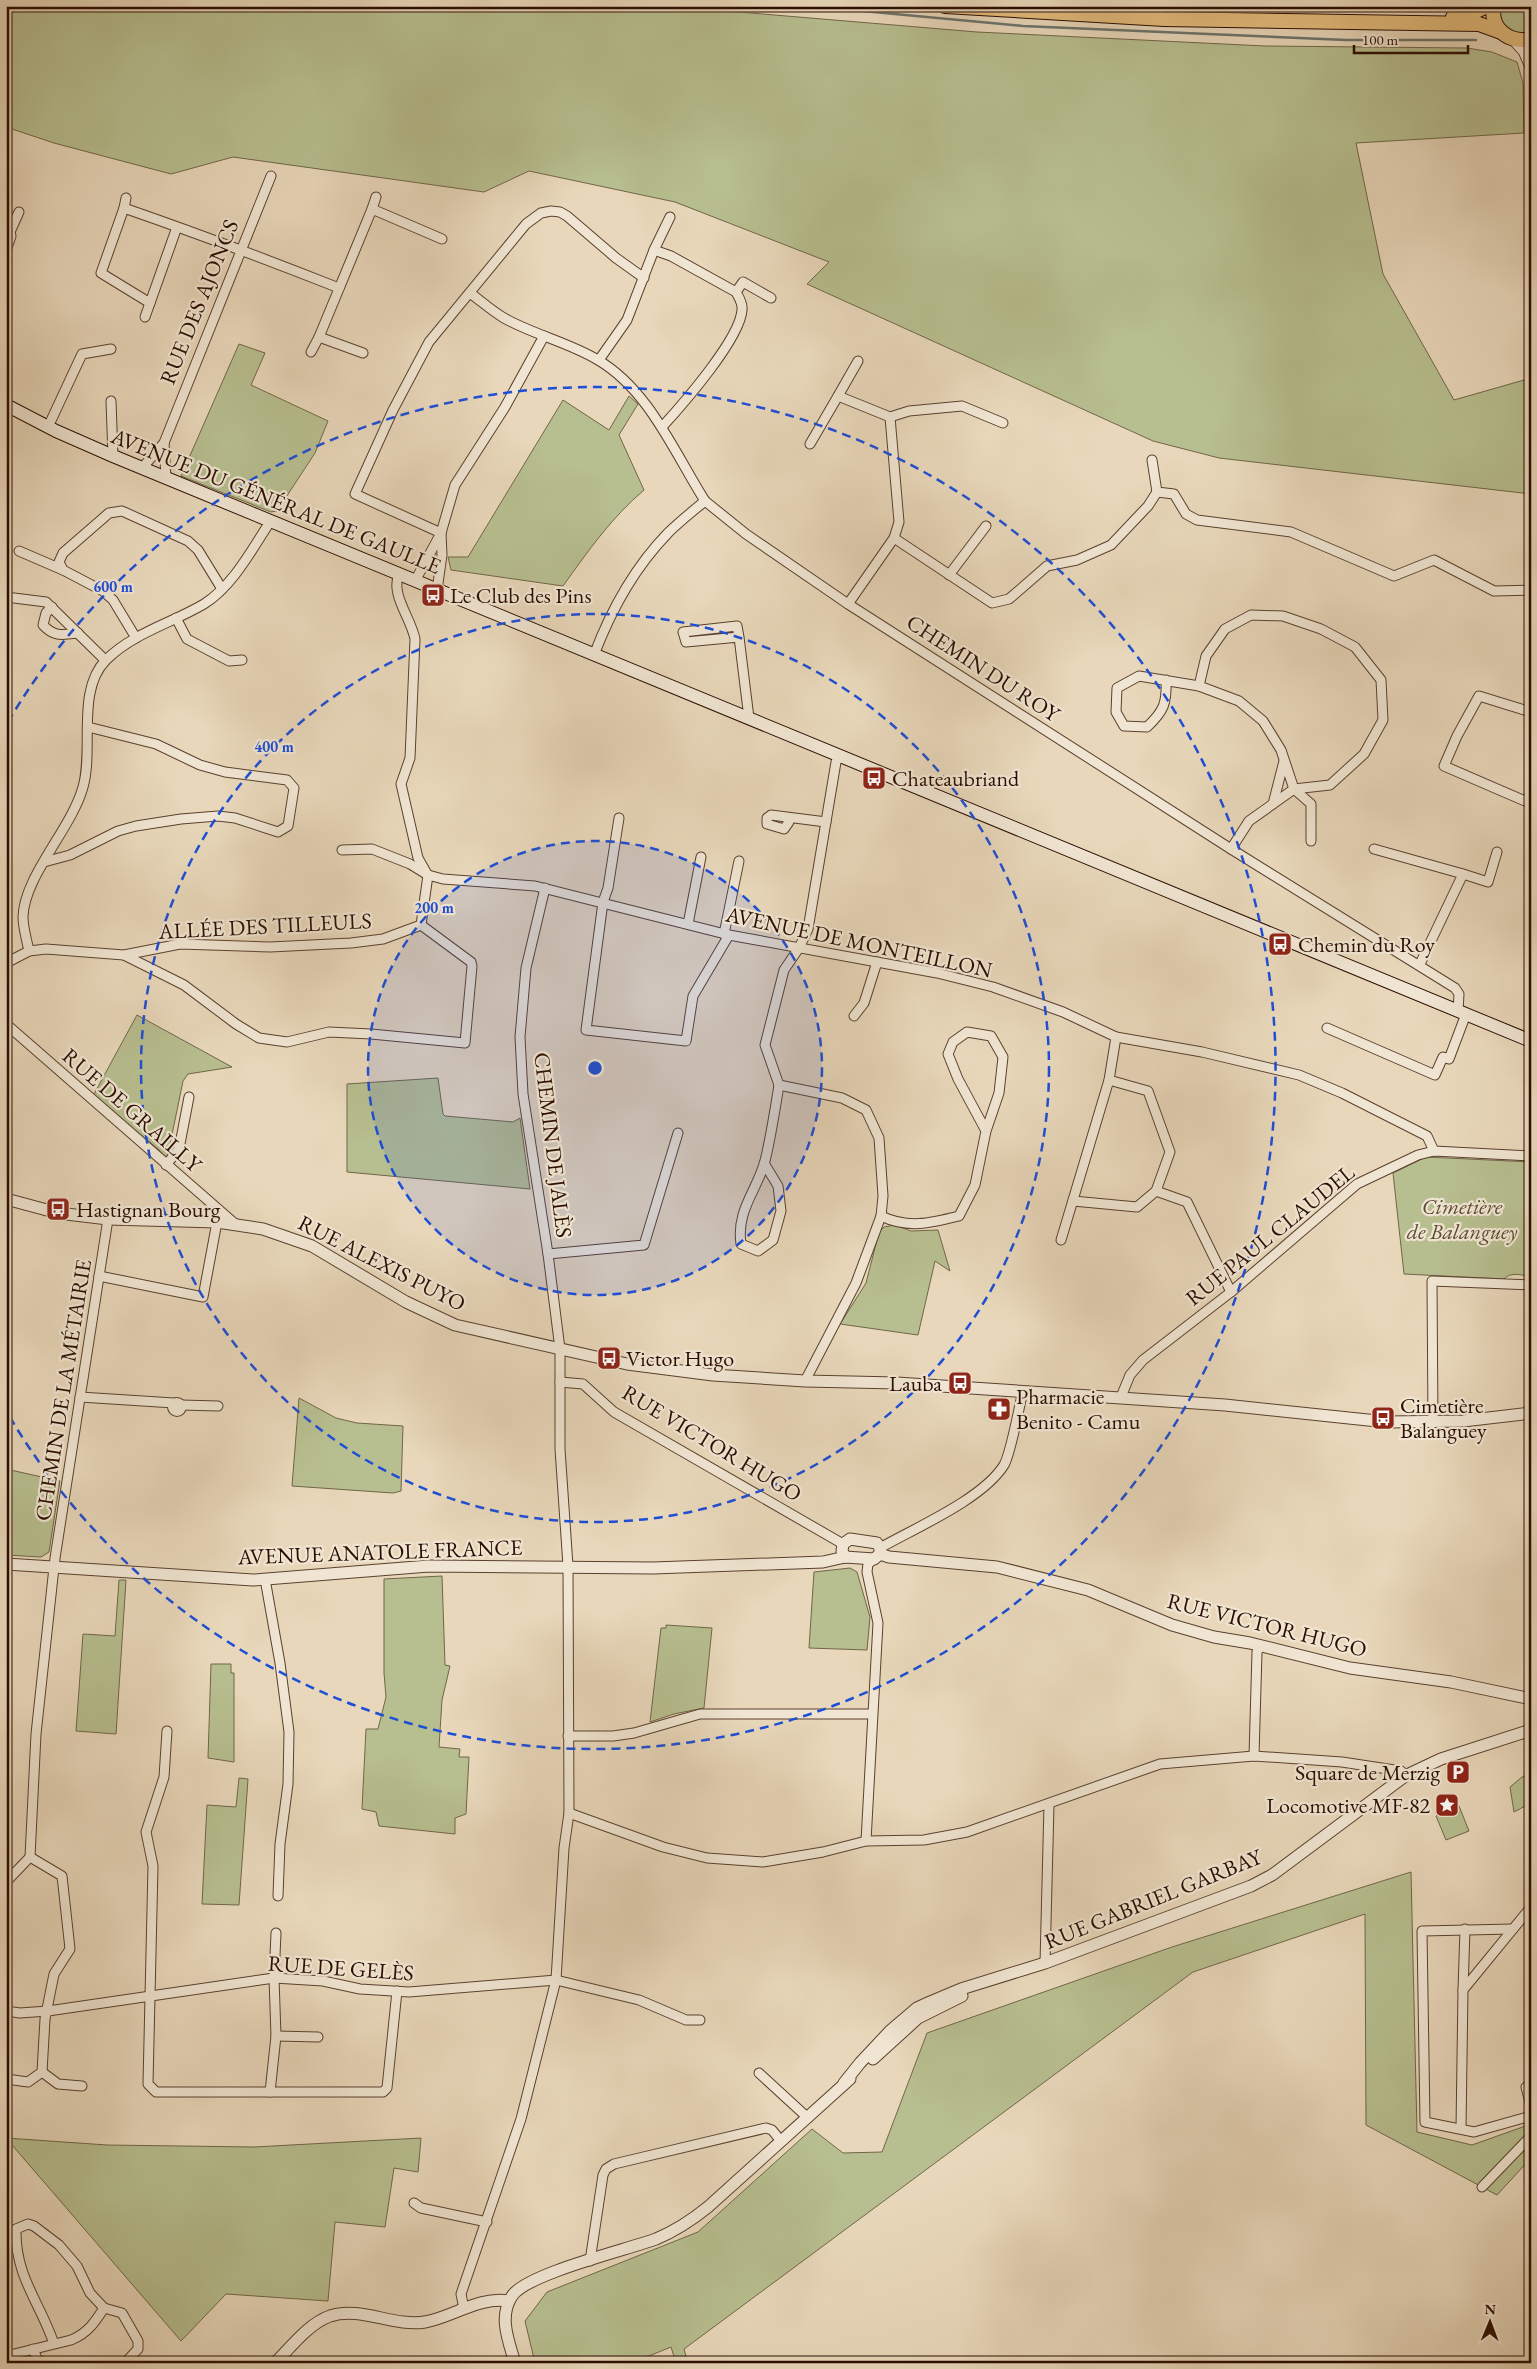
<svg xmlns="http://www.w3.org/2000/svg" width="1537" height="2369" font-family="'EB Garamond',serif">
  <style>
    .green { fill: #b7be8f; stroke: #706648 }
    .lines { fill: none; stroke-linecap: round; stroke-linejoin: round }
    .stream { stroke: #6c746d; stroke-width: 2.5 }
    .minor-casing { stroke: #5a402e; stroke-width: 11 }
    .tertiary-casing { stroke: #5a402e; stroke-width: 13 }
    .secondary-casing { stroke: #2a0d00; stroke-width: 14 }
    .primary-casing { stroke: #2a0d00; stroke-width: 16 }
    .minor { stroke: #f0e5d2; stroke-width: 9 }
    .tertiary { stroke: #f0e5d2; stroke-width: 11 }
    .secondary { stroke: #f0e5d2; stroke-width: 12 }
    .primary { stroke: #e4bc7d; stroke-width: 14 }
    .ring { fill: none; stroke: #1d4ed8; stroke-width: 2.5; stroke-dasharray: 9 6 }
    .labels { text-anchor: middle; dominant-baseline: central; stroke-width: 4.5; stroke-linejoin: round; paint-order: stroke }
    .street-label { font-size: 22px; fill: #2a0d00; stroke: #f0e5d2 }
    .poi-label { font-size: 22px; fill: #2a0d00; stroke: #f0e5d2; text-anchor: start }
    .park-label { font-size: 22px; font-style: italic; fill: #5b4b32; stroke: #f0e5d2 }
    .centre { fill: #1d4ed8; stroke: #f0e5d2; stroke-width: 2.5 }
    .ring-label { font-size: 15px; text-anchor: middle; font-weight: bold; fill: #1d4ed8; stroke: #f0e5d2; stroke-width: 4.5; stroke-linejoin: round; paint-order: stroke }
  </style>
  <rect width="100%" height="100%" fill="#e8d7ba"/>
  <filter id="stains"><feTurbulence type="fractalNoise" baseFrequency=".004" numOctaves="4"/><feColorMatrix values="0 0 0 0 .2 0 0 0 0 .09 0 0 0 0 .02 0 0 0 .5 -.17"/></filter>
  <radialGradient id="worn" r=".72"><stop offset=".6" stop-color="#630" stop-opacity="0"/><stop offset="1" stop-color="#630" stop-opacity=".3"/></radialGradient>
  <g class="green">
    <polygon points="6,6 667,6 977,32 1265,46 1467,48 1492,52 1517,62 1523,83 1524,133 1356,143 1383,274 1454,400 1531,378 1531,494 1219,458 1153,441 807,284 829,262 675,202 529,171 484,192 233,157 171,174 54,143 6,127"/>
    <polygon points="1498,6 1531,6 1531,33 1510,33 1499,22"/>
    <polygon points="239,344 265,353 251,385 328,421 315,453 277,511 271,512 181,476"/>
    <path d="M629,396l9,8 -19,31 25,55c-32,27 -56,61 -81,96l-112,-16 -3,-13h20l95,-157 46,30z"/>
    <polygon points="137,1015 232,1067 188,1074 183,1081 167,1159 158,1149 93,1096"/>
    <polygon points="438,1078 443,1114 445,1116 513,1122 520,1118 530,1189 347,1172 347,1084"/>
    <path d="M1426,1157l105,5v116c-8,-4 -21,-6 -27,1l-100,-5 -11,-101z"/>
    <polygon points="895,1225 911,1231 938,1230 950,1271 935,1261 918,1335 840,1324 866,1283 879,1232 884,1227"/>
    <polygon points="299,1398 336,1418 357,1423 403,1426 401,1491 393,1493 292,1486"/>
    <polygon points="6,1469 60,1481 49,1552 41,1557 6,1555"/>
    <polygon points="850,1568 857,1572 870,1617 867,1650 809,1648 814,1572"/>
    <polygon points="442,1576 445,1665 450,1666 442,1700 439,1747 460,1749 459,1757 469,1757 466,1814 455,1818 455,1834 379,1826 376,1812 362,1809 366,1729 378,1729 386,1697 384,1673 384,1579"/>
    <polygon points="119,1580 126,1580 116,1734 76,1731 83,1634 115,1636"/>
    <polygon points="666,1625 712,1628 704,1708 674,1714 650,1722 661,1628 666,1628"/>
    <polygon points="211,1664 231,1664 231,1673 234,1673 234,1762 208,1758"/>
    <polygon points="1531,1773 1531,1803 1514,1812 1510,1787 1522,1777"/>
    <polygon points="239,1778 248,1779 239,1905 202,1904 207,1805 236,1807"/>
    <polygon points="1459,1806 1469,1831 1446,1840 1436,1816"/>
    <polygon points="1411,1872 1417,2132 1472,2145 1531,2124 1531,2158 1497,2195 1366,2125 1365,1914 1193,1972 684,2349 688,2363 676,2363 671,2347 632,2363 535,2363 525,2321 547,2292 698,2232 812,2129 843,2153 882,2152 927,2033 1172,1947"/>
    <polygon points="6,2138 107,2145 254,2147 421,2138 418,2172 394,2168 385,2227 335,2222 328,2301 226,2294 181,2341"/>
  </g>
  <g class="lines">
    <polyline class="stream" points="809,6 1023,26 1346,40 1476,40"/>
    <g class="minor-casing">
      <g id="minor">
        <polyline points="124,208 126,198"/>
        <polyline points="372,209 376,197"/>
        <path d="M177,227l-27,76 -49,-30 23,-65c72,25 144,52 215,80"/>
        <polyline points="6,231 10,232 11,236 6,251"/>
        <polyline points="10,232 19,212"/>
        <path d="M654,250l17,6 65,36c3,6 7,11 6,18 -2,29 -59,94 -80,117"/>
        <polyline points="736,292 743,282 771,298"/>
        <path d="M470,293c11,8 22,18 34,25 30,17 64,24 94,42 51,30 76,92 107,141 -12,10 -26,21 -37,32 -34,35 -57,77 -74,122"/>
        <polyline points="145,317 150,303"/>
        <polyline points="311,352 319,337"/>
        <polyline points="363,353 319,337 372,209 442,239"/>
        <polyline points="599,360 627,320 654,250 670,217"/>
        <polyline points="838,396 858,361"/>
        <polyline points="111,401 113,456"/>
        <polyline points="890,417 909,411 962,406 1003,423"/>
        <polyline points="48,427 82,354 111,349"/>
        <polyline points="164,443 166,478"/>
        <polyline points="810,444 838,396 890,417 899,522 894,538 848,604"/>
        <polyline points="1152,460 1157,492 1174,494 1186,514 1197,520 1291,532 1394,576 1434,560 1494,591 1531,590"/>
        <polyline points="142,468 164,443 271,176"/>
        <polyline points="705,501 746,534 848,604 1231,849 1455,988 1459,994 1458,1011"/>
        <polyline points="441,533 355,494 393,410 429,342 526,224 541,213 551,211 560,212 567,216 616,258 644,278"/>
        <polyline points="894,538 992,603 1009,599 1047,566 1077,560 1111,545 1148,506 1157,492"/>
        <polyline points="19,551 63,570"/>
        <path d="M399,574c-9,20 12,44 16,65l-5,119 -9,26 17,74 9,16"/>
        <polyline points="949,575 986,526"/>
        <polyline points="415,581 441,533 455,485 505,407 544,336"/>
        <polyline points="437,590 442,555 441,533"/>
        <polyline points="6,597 46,602 105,660"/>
        <path d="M52,607l-6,6 -3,12c11,12 19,10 35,8"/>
        <polyline points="176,618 187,639 229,661 242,660"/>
        <polyline points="739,637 686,642 683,632 737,626 739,637 748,710 749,718"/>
        <polyline points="136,638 113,600 103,591 63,570 59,562 63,553 109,513 122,511 188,541 198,550 222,589"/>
        <path d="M1166,680c1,23 -2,31 -19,47l-23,-1 -8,-14 1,-24 22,-12 60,10 40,15 24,20 18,29 13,39 -45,32 -18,28"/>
        <polyline points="1199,686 1206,656 1225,629 1251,615 1283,616 1321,629 1355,647 1381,680 1383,720 1364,754 1330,785 1294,789 1311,804 1311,841"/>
        <polyline points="1531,712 1479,696 1457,736 1444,766 1525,801 1531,795"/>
        <polyline points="1273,804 1284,761"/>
        <polyline points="786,817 789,822 784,829 767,824 767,818 771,815 826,822"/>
        <polyline points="619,818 608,888 603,902 586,1030 686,1041 693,996 729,935"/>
        <polyline points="1374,849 1463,874 1420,964"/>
        <polyline points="342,850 372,849 410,864 428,875 443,879 535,886 729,935 937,973 993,987 1063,1012 1116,1037 1202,1052 1299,1075 1342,1093 1427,1136 1434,1151"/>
        <polyline points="44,862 70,855 118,831 136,826 181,819 218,816 235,818 278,832 288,826 294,788 287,780 225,772 200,765 156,744 88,727"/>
        <polyline points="1463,874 1488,882 1497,852"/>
        <polyline points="688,924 701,857"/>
        <polyline points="724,934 739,861"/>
        <path d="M29,951c-2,-10 -6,-23 -6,-34 1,-41 49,-89 60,-130 11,-38 -7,-97 23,-127 27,-27 66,-37 98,-56 29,-18 48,-55 66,-82"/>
        <polyline points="124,955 184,985 236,1024 259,1038 287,1042 329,1032 371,1034 465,1043 472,966 471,962 421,925"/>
        <polyline points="6,963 29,951 46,949 124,955 180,944 270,947 351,943 383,939 421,925 428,875"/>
        <polyline points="854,1016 864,1003 877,962"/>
        <polyline points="6,1024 234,1223"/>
        <polyline points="1327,1028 1435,1075 1443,1057 1449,1059 1466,1014"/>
        <path d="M764,1163l14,23 3,25 -8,29 -15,11 -17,-7c-5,-34 16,-53 24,-83 6,-25 10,-51 14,-76"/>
        <polyline points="166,1165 179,1149 189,1097"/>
        <polyline points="1156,1191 1187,1202 1231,1292"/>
        <polyline points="1073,1201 1137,1207 1156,1191 1170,1152 1148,1091 1109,1080"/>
        <path d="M881,1216c27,13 50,7 78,0l16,-31 11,-54 13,-38 4,-36 -12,-21 -24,-4 -14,10 -5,12 10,25 28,52"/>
        <polyline points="1061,1240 1109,1080 1116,1037"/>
        <polyline points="548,1254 644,1245 678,1133"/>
        <polyline points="99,1276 203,1297 217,1222"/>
        <polyline points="805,1381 856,1283 881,1216 883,1196 879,1138 866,1110 842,1098 779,1085 765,1045 784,970 799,948 808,929 836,762 840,756"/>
        <polyline points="560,1382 583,1384 614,1412 843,1544"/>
        <polyline points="80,1397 174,1403"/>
        <polyline points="1121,1397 1130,1375 1143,1360 1231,1292 1357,1184 1418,1155 1434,1151 1531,1156"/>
        <circle cx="177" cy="1407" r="4.5"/>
        <polyline points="181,1405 218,1406"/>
        <polyline points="1433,1423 1432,1281 1531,1285"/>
        <path d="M880,1548c35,-20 103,-49 124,-83 7,-12 15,-58 19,-74"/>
        <polyline points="265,1579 280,1663 289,1732 288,1784 280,1844 278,1896"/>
        <polyline points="167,1731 164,1777 146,1832 153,1866 148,2084 156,2092 383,2092 387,2088 397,1991"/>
        <polyline points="568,1736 613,1736 634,1733 700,1714 872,1714"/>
        <polyline points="1254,1756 1257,1652 1260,1646"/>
        <polyline points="569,1813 663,1847 707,1858 763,1862 823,1852 866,1841 924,1840 967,1832 1160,1764 1254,1756 1342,1762 1401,1771 1405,1776"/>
        <polyline points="866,1841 878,1623 867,1572 868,1564 874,1559"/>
        <polyline points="6,1882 30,1857 36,1734 55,1558 108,1219"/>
        <polyline points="1513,1929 1422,1931 1425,2122 1474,2132 1531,2116"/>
        <polyline points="1045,1963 1049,1805"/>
        <polyline points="1463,1990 1465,1929"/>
        <polyline points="6,2011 20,2013 48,2011 274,1978 323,1981 360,1989 409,1992 556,1980 639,2000 686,2020 700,2020"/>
        <polyline points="276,2036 318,2037"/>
        <polyline points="42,2072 58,2084 82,2086"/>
        <polyline points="759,2073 808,2118"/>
        <polyline points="6,2079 28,2082 42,2072 45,2019 54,1974 70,1949 62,1876 30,1857"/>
        <polyline points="1526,2087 1531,2106"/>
        <polyline points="270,2092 276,2036 274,1978 276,1933"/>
        <polyline points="1461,2128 1463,1990 1531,1907"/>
        <polyline points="1482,2187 1531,2136"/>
        <polyline points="414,2203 421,2208 487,2222"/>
        <polyline points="590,2261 603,2175 606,2169 614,2164 766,2128 772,2130 781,2141"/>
        <polyline points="104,2308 122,2313 138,2341 138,2349 125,2363"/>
        <polyline points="464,2309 461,2294 521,2119 556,1980 564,1848 569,1813 568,1566 560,1449 560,1349 548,1254 523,1094 520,1037 526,968 545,888"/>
        <polyline points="33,2349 39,2363"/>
        <path d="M6,2356l65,-16c17,-7 24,-18 33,-32l-14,-15 -13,-27 -18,-21 -25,-19 -6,-2 -12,5c-1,48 24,73 38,115"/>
      </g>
    </g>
    <g class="tertiary-casing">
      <g id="tertiary">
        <polyline points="1514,40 1524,51 1531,67"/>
        <polyline points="6,1199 58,1213 108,1219 217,1222 263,1229 312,1246 406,1302 455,1325 627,1364 713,1375 805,1381 897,1383 1225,1405 1387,1422 1463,1421 1531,1413"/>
        <polyline points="880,1554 889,1557 997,1567 1088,1590 1172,1625 1214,1637 1250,1643 1350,1668 1451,1682 1531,1699"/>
        <polyline points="845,1557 842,1551 843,1544 850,1539 877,1543 880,1548 880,1554"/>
        <polyline points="6,1564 253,1580 429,1566 653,1568 823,1562 845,1557 874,1559 880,1554"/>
        <polyline points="873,2059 918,2018 962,1996"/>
        <polyline points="844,2083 860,2063 890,2031 917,2008 930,2002 961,1989 1045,1963 1251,1886 1272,1875 1405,1776 1441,1759 1531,1730"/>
        <path d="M275,2363c16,-16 33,-39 55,-47 31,-10 63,11 95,6 28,-5 54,-26 84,-21"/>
        <path d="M515,2363c-6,-21 -17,-46 -3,-67 14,-22 114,-46 144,-57 19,-8 36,-19 52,-32l142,-128"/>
      </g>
    </g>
    <g class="secondary-casing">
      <polyline id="secondary" points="6,405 56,431 113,456 1531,1041"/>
    </g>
    <g class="primary-casing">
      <g id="primary">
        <polyline points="945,6 1164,19 1479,24 1501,32"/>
        <path d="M1494,6c-5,23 16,38 37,33"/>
        <polyline points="1453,17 1470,14 1487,6"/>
      </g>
    </g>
    <use href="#minor" class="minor"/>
    <use href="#tertiary" class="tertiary"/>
    <use href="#secondary" class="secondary"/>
    <use href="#primary" class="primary"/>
  </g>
  <circle cx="595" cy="1068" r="227" fill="#1d4ed8" fill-opacity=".12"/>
  <g class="ring">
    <circle cx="595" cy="1068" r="227"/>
    <circle cx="595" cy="1068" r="454"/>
    <path d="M8 722A681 681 0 1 1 8 1414"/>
  </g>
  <defs>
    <g id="bus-square" transform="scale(1.25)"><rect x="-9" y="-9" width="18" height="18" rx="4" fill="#8f2418" stroke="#f0e5d2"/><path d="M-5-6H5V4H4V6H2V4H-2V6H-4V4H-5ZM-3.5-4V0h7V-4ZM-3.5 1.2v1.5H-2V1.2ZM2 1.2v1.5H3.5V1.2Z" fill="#fff"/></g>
    <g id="pharmacy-square" transform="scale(1.25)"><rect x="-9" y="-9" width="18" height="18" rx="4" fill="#8f2418" stroke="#f0e5d2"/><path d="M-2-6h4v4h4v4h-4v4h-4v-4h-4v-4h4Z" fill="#fff"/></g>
    <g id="parking-square" transform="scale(1.25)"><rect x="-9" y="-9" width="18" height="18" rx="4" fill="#8f2418" stroke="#f0e5d2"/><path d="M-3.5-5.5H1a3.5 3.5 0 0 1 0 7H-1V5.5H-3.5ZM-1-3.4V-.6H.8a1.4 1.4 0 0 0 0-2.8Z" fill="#fff"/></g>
    <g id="sight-square" transform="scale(1.25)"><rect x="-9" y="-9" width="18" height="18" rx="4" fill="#8f2418" stroke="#f0e5d2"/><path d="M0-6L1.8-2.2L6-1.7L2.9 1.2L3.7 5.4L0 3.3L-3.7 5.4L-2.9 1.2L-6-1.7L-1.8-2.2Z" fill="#fff"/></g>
  </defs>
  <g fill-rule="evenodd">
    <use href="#bus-square" x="433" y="595"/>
    <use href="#bus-square" x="874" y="778"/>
    <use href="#bus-square" x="1280" y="944"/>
    <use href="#bus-square" x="58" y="1209"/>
    <use href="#bus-square" x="609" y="1358"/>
    <use href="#bus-square" x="960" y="1383"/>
    <use href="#pharmacy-square" x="999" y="1409"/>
    <use href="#bus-square" x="1383" y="1418"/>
    <use href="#parking-square" x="1458" y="1772"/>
    <use href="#sight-square" x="1447" y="1805"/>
  </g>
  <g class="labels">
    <g class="street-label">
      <text transform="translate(199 302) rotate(-68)">RUE DES AJONCS</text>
      <text transform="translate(276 501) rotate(22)">AVENUE DU GÉNÉRAL DE GAULLE</text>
      <text transform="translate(983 668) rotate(33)">CHEMIN DU ROY</text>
      <text transform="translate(265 926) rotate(-3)">ALLÉE DES TILLEULS</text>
      <text transform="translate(859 942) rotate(12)">AVENUE DE MONTEILLON</text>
      <text transform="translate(132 1110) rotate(41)">RUE DE GRAILLY</text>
      <text transform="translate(553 1145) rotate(83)">CHEMIN DE JALÈS</text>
      <text transform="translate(1270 1235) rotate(-39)">RUE PAUL CLAUDEL</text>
      <text transform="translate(382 1263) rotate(27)">RUE ALEXIS PUYO</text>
      <text transform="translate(63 1390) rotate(-81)">CHEMIN DE LA MÉTAIRIE</text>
      <text transform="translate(712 1443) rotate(31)">RUE VICTOR HUGO</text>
      <text transform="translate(380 1552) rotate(-2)">AVENUE ANATOLE FRANCE</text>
      <text transform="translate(1267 1625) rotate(14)">RUE VICTOR HUGO</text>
      <text transform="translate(1153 1899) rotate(-22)">RUE GABRIEL GARBAY</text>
      <text transform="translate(341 1968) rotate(4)">RUE DE GELÈS</text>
    </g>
    <g class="poi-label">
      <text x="450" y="595">Le Club des Pins</text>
      <text x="892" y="778">Chateaubriand</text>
      <text x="1298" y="944">Chemin du Roy</text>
      <text x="76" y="1209">Hastignan Bourg</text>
      <text x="626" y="1358">Victor Hugo</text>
      <text x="942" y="1383" text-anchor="end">Lauba</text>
      <text x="1016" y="1396">Pharmacie<tspan x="1016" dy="25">Benito - Camu</tspan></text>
      <text x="1400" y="1405">Cimetière<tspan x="1400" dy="25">Balanguey</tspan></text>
      <text x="1440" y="1772" text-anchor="end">Square de Merzig</text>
      <text x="1430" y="1805" text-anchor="end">Locomotive MF-82</text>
    </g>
    <g class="park-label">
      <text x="1462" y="1206">Cimetière<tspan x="1462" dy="25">de Balanguey</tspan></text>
    </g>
  </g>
  <circle cx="595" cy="1068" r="8" class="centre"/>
  <g class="ring-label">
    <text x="113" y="592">600 m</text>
    <text x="274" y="752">400 m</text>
    <text x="434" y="913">200 m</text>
  </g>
  <rect width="1537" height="2369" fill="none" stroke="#e8d7ba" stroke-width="25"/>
  <rect x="8" y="8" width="1522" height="2354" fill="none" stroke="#2a0d00" stroke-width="2.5"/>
  <rect x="12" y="12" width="1512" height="2344" fill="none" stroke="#2a0d00"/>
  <g transform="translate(1490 2322) rotate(1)" stroke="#f0e5d2" stroke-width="4" paint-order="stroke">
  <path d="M0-4L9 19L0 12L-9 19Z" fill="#2a0d00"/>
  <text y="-8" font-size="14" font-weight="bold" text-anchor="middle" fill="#2a0d00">N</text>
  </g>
  <path d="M1354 45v8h114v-8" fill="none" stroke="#2a0d00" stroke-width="2.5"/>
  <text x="1362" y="45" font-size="15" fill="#2a0d00" stroke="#f0e5d2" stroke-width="4" paint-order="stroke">100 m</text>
  <rect width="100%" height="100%" filter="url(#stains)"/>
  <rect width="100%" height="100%" fill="url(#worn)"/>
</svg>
